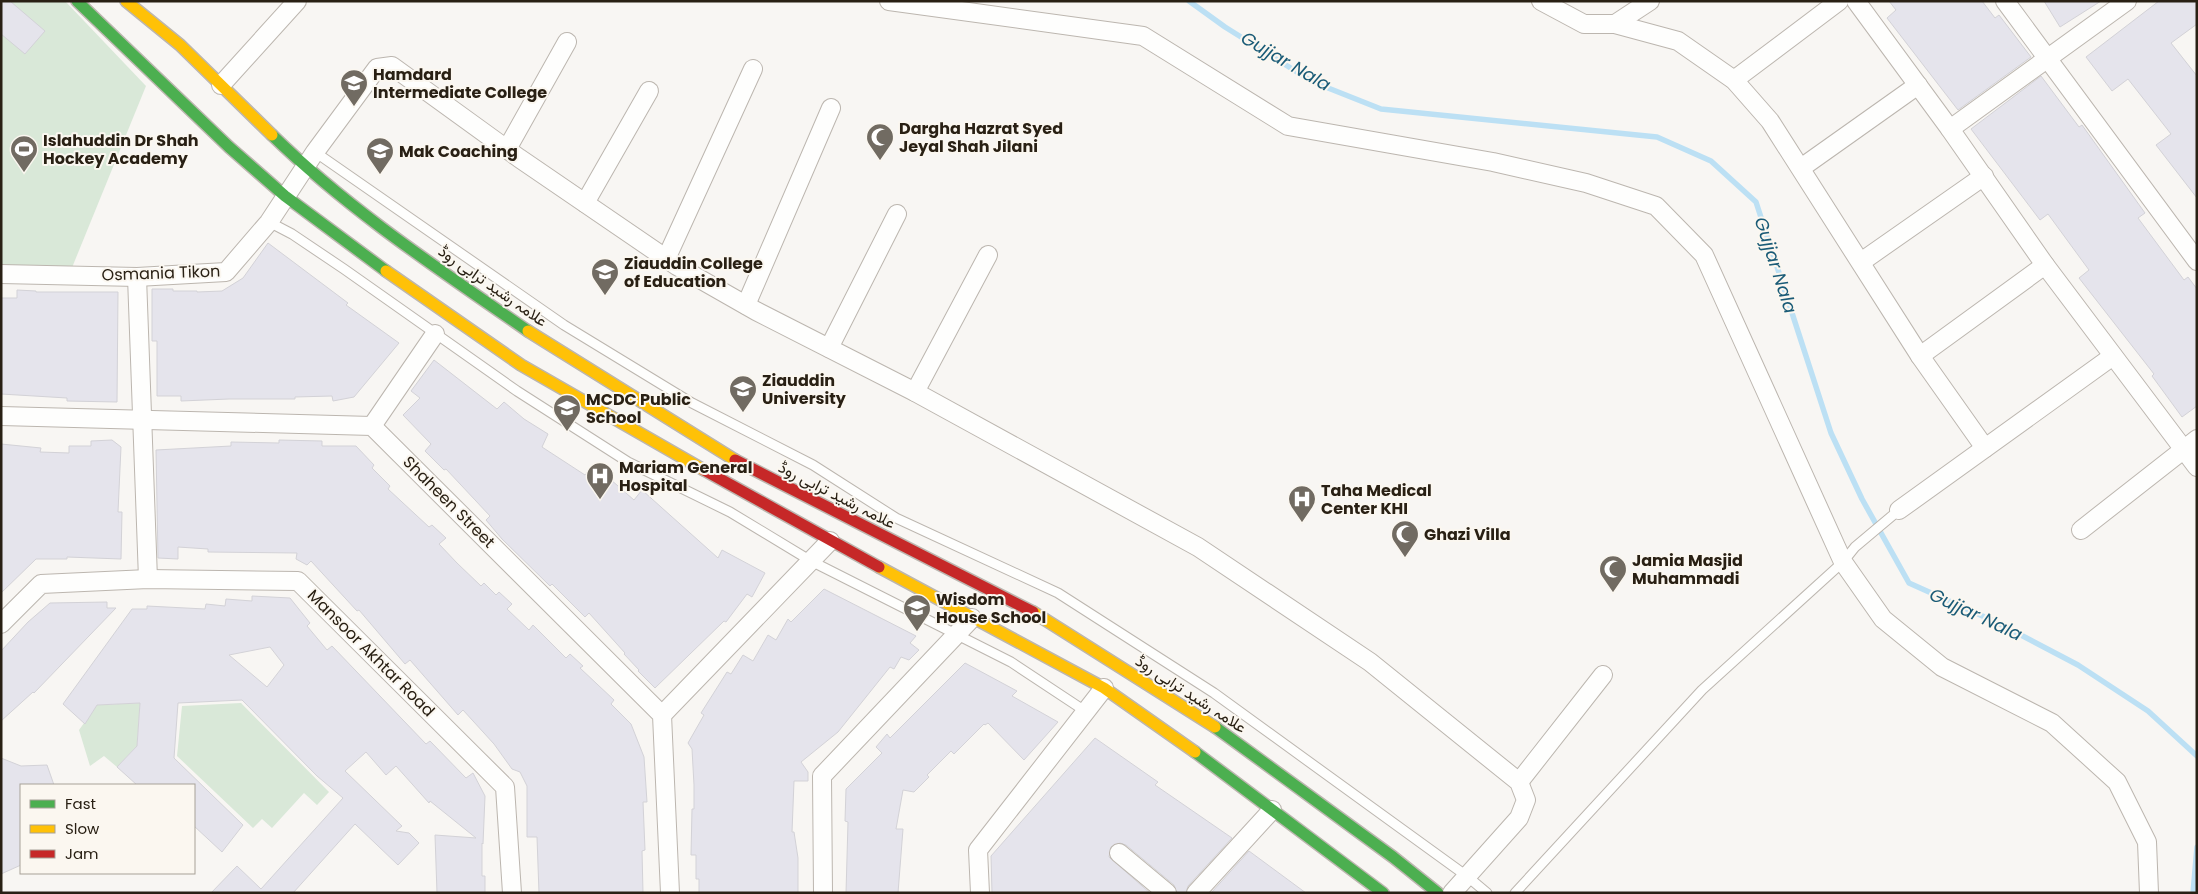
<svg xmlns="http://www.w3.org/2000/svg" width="2198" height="894" font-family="Poppins,Vazirmatn,sans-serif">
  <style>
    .green { fill: #d9e8d8 }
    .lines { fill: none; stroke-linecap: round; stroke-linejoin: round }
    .stream { stroke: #bce0f4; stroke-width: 5.5 }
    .building { fill: #e5e4ec; stroke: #d3d2d7; fill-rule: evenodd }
    .lane-casing { stroke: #bcb6af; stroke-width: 11 }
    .street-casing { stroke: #bcb6af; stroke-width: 20 }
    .fast-casing { stroke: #bcb6af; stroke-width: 14 }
    .slow-casing { stroke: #bcb6af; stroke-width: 14 }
    .jam-casing { stroke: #bcb6af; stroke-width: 14 }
    .lane { stroke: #fefefd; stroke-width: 9 }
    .street { stroke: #fefefd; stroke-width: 18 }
    .fast { stroke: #4caf50; stroke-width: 11 }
    .slow { stroke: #ffc107; stroke-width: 11 }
    .jam { stroke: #c62828; stroke-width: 11 }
    .labels { text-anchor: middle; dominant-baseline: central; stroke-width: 4; stroke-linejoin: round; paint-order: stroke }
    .poi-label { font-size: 16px; font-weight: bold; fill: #292014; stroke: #fbf7f0; text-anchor: start }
    .street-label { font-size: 16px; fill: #292014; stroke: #fbf7f0 }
    .water-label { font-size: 18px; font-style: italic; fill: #1a5b77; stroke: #fbf7f0 }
  </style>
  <rect width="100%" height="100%" fill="#f8f6f3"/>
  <g class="green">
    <polygon points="1,1 65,1 146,86 69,275 1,276"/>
    <polygon points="140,703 137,746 117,767 104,756 90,766 79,730 97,705"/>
    <polygon points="241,703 329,792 317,805 304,793 272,828 262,819 253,828 177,756 182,706"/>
  </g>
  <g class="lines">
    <g class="stream">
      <polyline points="1189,1 1225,27 1313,82 1381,109 1657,137 1711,161 1756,202 1831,433 1862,499 1909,583 1998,623 2078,665 2148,711 2197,756"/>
      <polyline points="2193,893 2197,847"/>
    </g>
  </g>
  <g class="building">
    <polygon points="1,1 10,1 45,31 25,54 1,34"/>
    <polygon points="1889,1 1982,1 1995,18 1999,15 2031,57 1958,110 1887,18 1896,10"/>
    <polygon points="2044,1 2101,1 2060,27"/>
    <polygon points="2159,1 2197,1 2197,24 2171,43 2197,76 2197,198 2156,145 2171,134 2128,79 2112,91 2086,57"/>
    <polygon points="2041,76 2079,127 2082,125 2145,213 2138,218 2184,280 2188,277 2197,289 2197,406 2182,417 2152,376 2154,374 2079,278 2089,270 2048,214 2040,220 1971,129"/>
    <polygon points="268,243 348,303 346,305 399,343 354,397 333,401 332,396 295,397 295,399 229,399 181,401 181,396 157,396 157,341 152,341 152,289 173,289 173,291 197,291 197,292 222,291 243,278"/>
    <polygon points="17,290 36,291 36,292 118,292 117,402 67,401 67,398 1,394 1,298 17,298"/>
    <polygon points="434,360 497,409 504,402 524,419 548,434 542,447 585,475 594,465 634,500 642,490 718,558 722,550 765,573 752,597 747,594 726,622 724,621 655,688 638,671 639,670 624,654 625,653 589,613 585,617 552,584 550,586 502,539 486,520 490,516 446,469 444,470 425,451 431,444 403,415 420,398 411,391"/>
    <polygon points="112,440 121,447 118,512 122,512 121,559 67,557 67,559 36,559 1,593 1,444 41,448 40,452 69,453 69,446 91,446 91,441"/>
    <polygon points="279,440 322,441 322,446 356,446 374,465 372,468 390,486 388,489 429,527 432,525 446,538 439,544 457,563 481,586 484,583 496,595 499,592 512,604 507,609 529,630 533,625 566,658 570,654 583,666 580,668 614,700 611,704 631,724 644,757 647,802 643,802 645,850 642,851 643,893 539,893 537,837 527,837 527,786 520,772 512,769 494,744 463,710 458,715 410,660 405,664 359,610 357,611 311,561 307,565 296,559 297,553 208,552 208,549 178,547 178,559 158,558 156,450 231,446 231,442 279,443"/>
    <polygon points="824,589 916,636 910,643 919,650 909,660 901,657 894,669 890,667 838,732 801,762 808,772 808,781 794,781 792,832 794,832 798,858 798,893 699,893 699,879 696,879 696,855 691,855 692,809 694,809 694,785 692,749 688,743 704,715 701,713 727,672 731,674 743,655 753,661 768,635 776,640 788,619 791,622"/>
    <path d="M252,596l38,2 20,25 -3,3 20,24 5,-4 94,98 4,-3 36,37 7,-5 12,23 -2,48 -1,-1v33h3v17h-48l-2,-58 41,3 -46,-37 -1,2 -33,-37 -10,9 -20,-23 -21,19 57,55 -6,5 13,2 10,10 -21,22 -43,-41 -62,69h-82l26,-27 24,23 82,-91 -26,-22 -75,-76 -64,3 -4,55 69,67 -21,27 -28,-26v-41h-57l-20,-18 20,-21 3,-43 -43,2 -12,19 -22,-20 69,-95h15v-3l58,3 1,-5 19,2 1,-7 26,2zM270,647l14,18 -17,22 -38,-32z"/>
    <polygon points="107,602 107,608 116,608 34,693 33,692 1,721 1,651 28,622 50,603"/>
    <polygon points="965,663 1017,691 1012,696 1058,722 1024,760 988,723 985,725 984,724 954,754 951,751 927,775 929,777 914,792 903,790 896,829 903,829 898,893 846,893 848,822 845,821 846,789 882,753 876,747 887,734 890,738"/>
    <polygon points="1095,738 1158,782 1155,785 1232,838 1188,886 1186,893 1177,893 1174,885 1126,845 1120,843 1111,847 1109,857 1150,893 992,893 991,856"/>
    <polygon points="1,758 21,766 47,765 54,785 21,785 21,865 1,874"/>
    <polygon points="1249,851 1306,893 1211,893"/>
  </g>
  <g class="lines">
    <g class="lane-casing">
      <g id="lane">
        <polyline points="315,152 564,325 692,403 813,465 896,518 1058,593 1214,693 1468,877 1487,893"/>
        <polyline points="269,222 292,234 344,269 517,391 628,462 730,512 811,561 1011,662 1085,711"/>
        <polyline points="1515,893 1702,690 1843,562 1855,547 1899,510"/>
      </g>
    </g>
    <g class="street-casing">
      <g id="street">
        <polyline points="889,1 1143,36 1288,126 1493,162 1586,183 1656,206 1704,255 1843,562 1883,619 1942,667 2052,723 2117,782 2147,842 2149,893"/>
        <polyline points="1541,1 1584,24 1615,24 1678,41 1734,80 1770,121 1920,356 1985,448"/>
        <polyline points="1856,1 1950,129 2045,265 2197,467"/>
        <polyline points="2005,1 2197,261"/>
        <polyline points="1615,24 1650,1"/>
        <polyline points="1734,80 1839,1"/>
        <polyline points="221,85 297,1"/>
        <polyline points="1950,129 2127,1"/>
        <polyline points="507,149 567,42"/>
        <polyline points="1801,168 1918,85"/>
        <polyline points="585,203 649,91"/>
        <polyline points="666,259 753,69"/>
        <polyline points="1861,262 1984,176"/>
        <polyline points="1,274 137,277 226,272 269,222 315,152 377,68 392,66 519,158 677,266 756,311 915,392 1198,547 1370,662 1519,782 1526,800 1519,818 1452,893"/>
        <polyline points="137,277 148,579"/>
        <polyline points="746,305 831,108"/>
        <polyline points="829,348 897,214"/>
        <polyline points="1920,356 2045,265"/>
        <polyline points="915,392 988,255"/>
        <polyline points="1,416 372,426 662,715 670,893"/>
        <polyline points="372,426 435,334"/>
        <polyline points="1899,510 2113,356"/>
        <polyline points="2081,530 2197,439"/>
        <polyline points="1,624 41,584 148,579 298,581 505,787 512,893"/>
        <polyline points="662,715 830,541"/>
        <polyline points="1519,782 1603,675"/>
        <polyline points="1119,853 1167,893"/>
        <polyline points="823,893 822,776 972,618"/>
        <polyline points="980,893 978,850 1104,688"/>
        <polyline points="1196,893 1272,810"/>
      </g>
    </g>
    <g class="fast-casing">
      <g id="fast">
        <polyline points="77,1 229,147 285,196 386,271"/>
        <path d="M272,135c77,75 168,135 256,196"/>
        <polyline points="1215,727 1393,857 1438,893"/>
        <polyline points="1195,752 1383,893"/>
      </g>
    </g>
    <g class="slow-casing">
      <g id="slow">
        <polyline points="126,1 180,45 272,135"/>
        <polyline points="386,271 521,365 704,470"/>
        <polyline points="528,331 735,460"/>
        <polyline points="879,567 1104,688 1195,752"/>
        <polyline points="1033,612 1215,727"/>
      </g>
    </g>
    <g class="jam-casing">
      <g id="jam">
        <polyline points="735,460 1033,612"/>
        <polyline points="704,470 879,567"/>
      </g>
    </g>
    <use href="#lane" class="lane"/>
    <use href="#street" class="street"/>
    <use href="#fast" class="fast"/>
    <use href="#slow" class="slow"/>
    <use href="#jam" class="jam"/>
  </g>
  <defs>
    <g id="university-pin" transform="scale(1.4375)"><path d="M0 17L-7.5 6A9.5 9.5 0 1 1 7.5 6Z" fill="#716b62" stroke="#fbf7f0"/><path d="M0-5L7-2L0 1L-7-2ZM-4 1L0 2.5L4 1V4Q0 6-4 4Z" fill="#fff"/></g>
    <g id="mosque-pin" transform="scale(1.4375)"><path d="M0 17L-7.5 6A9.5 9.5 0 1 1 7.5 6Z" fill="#716b62" stroke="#fbf7f0"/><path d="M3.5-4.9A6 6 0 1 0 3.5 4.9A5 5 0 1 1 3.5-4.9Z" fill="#fff"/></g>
    <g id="stadium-pin" transform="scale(1.4375)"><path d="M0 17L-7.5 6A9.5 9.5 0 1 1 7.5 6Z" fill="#716b62" stroke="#fbf7f0"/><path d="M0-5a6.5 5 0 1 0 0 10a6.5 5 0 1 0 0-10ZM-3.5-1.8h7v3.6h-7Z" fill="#fff"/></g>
    <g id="school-pin" transform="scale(1.4375)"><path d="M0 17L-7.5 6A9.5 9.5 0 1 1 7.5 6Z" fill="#716b62" stroke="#fbf7f0"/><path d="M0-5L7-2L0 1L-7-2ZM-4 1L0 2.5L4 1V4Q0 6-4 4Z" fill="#fff"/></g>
    <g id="hospital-pin" transform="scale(1.4375)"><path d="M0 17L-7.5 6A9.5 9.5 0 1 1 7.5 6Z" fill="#716b62" stroke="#fbf7f0"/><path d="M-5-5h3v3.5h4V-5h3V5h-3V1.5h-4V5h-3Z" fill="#fff"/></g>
  </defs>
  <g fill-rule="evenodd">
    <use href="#university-pin" x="354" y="83"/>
    <use href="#mosque-pin" x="880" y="137"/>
    <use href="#stadium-pin" x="24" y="149"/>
    <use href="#school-pin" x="380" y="151"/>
    <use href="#university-pin" x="605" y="272"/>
    <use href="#university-pin" x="743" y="389"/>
    <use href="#school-pin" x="567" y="408"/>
    <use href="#hospital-pin" x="600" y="476"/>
    <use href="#hospital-pin" x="1302" y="499"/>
    <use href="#mosque-pin" x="1405" y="534"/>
    <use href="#mosque-pin" x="1613" y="569"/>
    <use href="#school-pin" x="917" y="608"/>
  </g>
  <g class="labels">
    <g class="poi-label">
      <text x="373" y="74">Hamdard<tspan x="373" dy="18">Intermediate College</tspan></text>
      <text x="899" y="128">Dargha Hazrat Syed<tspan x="899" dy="18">Jeyal Shah Jilani</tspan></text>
      <text x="43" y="140">Islahuddin Dr Shah<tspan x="43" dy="18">Hockey Academy</tspan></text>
      <text x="399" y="151">Mak Coaching</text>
      <text x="624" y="263">Ziauddin College<tspan x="624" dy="18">of Education</tspan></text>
      <text x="762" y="380">Ziauddin<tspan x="762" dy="18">University</tspan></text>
      <text x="586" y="399">MCDC Public<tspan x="586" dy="18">School</tspan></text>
      <text x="619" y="467">Mariam General<tspan x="619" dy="18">Hospital</tspan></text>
      <text x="1321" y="490">Taha Medical<tspan x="1321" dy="18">Center KHI</tspan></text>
      <text x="1424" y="534">Ghazi Villa</text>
      <text x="1632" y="560">Jamia Masjid<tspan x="1632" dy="18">Muhammadi</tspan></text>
      <text x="936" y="599">Wisdom<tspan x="936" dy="18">House School</tspan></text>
    </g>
    <g class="street-label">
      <text transform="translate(161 273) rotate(-2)">Osmania Tikon</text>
      <text transform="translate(493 286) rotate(35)">علامہ رشید ترابی روڈ</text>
      <text transform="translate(837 495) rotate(27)">علامہ رشید ترابی روڈ</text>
      <text transform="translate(449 502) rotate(45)">Shaheen Street</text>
      <text transform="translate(371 653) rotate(45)">Mansoor Akhtar Road</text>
      <text transform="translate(1191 694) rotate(33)">علامہ رشید ترابی روڈ</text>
    </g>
    <g class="water-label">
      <text transform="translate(1286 61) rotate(30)">Gujjar Nala</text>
      <text transform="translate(1776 265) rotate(72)">Gujjar Nala</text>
      <text transform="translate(1976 614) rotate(25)">Gujjar Nala</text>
    </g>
  </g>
  <rect width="2198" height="894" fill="none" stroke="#292014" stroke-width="5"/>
  <rect x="20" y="784" width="175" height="90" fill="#fbf7f0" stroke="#a7a198"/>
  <rect x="30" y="800" width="25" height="8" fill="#4caf50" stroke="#a7a198"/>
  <text x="65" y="809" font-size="15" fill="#292014">Fast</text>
  <rect x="30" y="825" width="25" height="8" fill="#ffc107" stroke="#a7a198"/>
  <text x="65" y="834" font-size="15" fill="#292014">Slow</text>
  <rect x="30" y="850" width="25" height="8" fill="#c62828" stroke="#a7a198"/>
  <text x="65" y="859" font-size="15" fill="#292014">Jam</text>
</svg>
